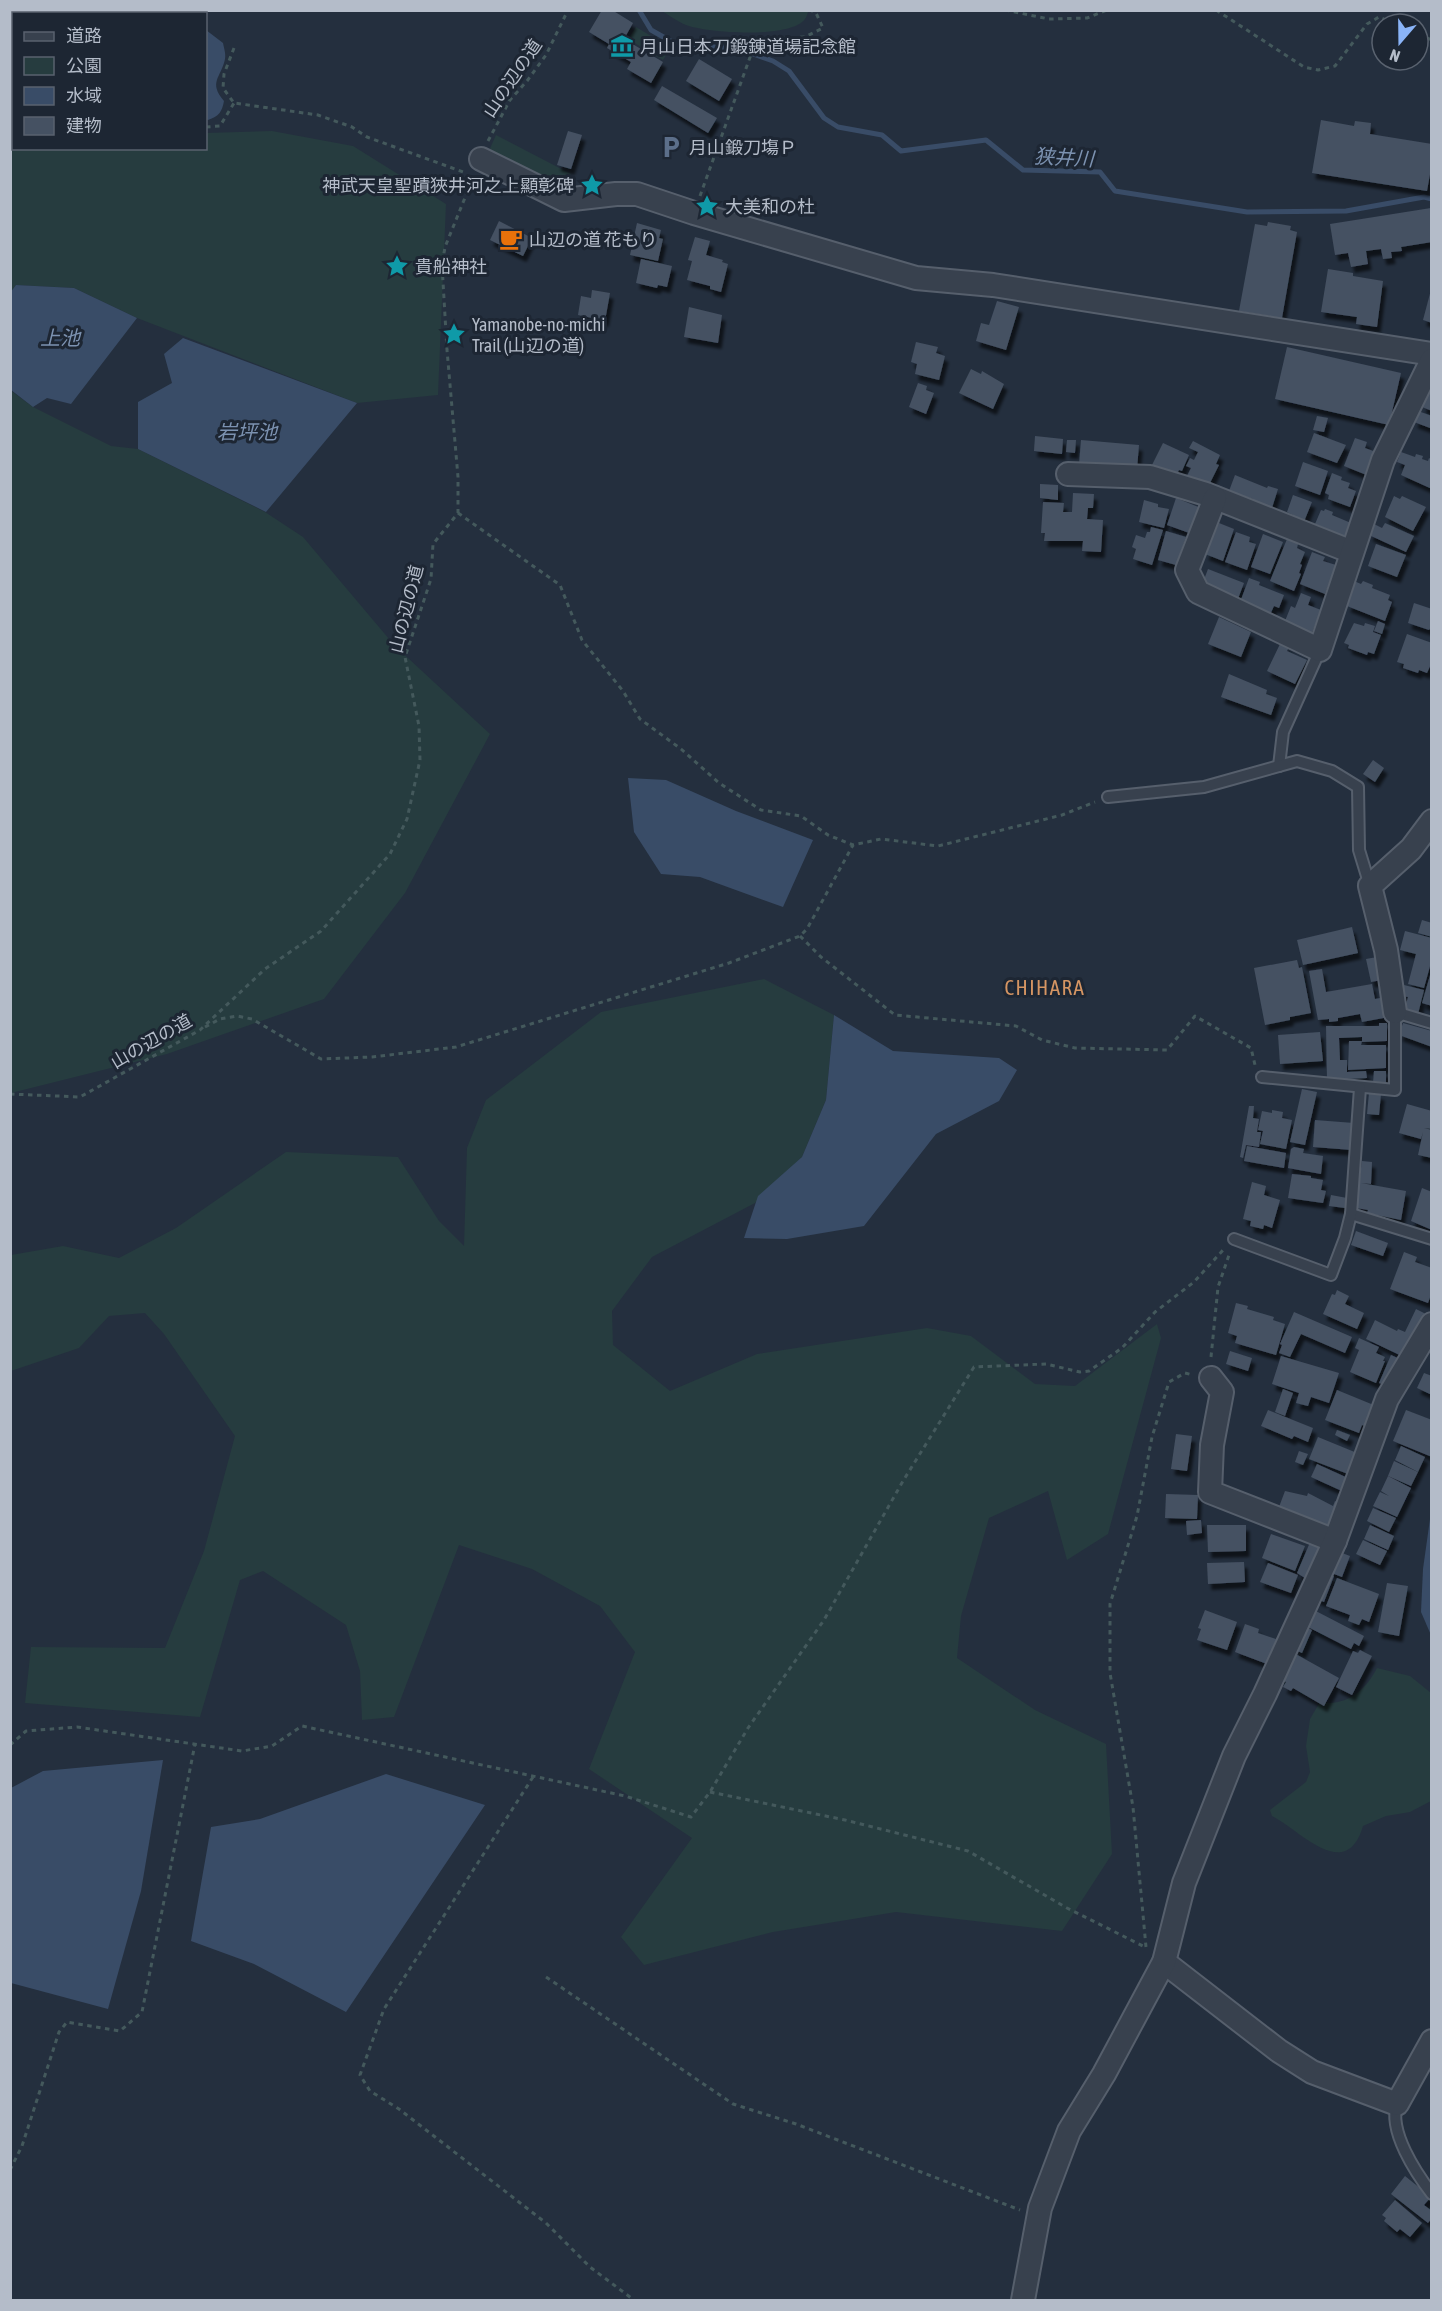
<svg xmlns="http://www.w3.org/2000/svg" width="1442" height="2311" font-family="'Asap Condensed','Noto Sans JP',sans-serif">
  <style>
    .green { fill: #263c3f }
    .water { fill: #394c67 }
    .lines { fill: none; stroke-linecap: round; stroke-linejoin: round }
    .stream { stroke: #394c67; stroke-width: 5 }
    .building { fill: #455162; filter: url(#shadow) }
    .lane-casing { stroke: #565f6c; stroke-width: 14 }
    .street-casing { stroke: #565f6c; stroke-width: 26 }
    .path { stroke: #44595c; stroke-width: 3; stroke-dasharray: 4.5 4.5; stroke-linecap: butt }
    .lane { stroke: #38414e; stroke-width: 10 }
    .street { stroke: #38414e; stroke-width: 22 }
    .labels { text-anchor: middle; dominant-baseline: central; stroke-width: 6; stroke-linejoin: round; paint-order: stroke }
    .poi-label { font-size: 18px; fill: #b4bcc9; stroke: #1d2633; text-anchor: start }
    .street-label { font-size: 18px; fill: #b4bcc9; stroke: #1d2633 }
    .water-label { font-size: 20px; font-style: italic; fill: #7c92b1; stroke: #1d2633 }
    .quarter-label { font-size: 21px; letter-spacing: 1.5px; fill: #d59563; stroke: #1d2633 }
  </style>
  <defs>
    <filter id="shadow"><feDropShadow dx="3.5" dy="6" stdDeviation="1.5" flood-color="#0009"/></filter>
  </defs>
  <rect width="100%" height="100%" fill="#242f3e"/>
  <g class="green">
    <path d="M662,11h147c-2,2 -2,6 -4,8 -14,20 -98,14 -119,6 -8,-3 -17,-10 -24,-14z"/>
    <polygon points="636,27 671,48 663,60 628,39"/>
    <polygon points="10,57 14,57 14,148 206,148 206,133 272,131 353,146 446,204 438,395 357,403 137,318 74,288 16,285 11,293"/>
    <polygon points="496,135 571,174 564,192 488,153"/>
    <polygon points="10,390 33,407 111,446 138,449 265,512 303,537 395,646 490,734 405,893 324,999 167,1054 11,1093"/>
    <polygon points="764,979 834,1015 826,1100 802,1157 755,1203 652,1257 612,1311 613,1345 670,1391 757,1354 927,1328 971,1336 1035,1384 1075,1386 1157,1324 1161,1338 1108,1534 1067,1560 1048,1491 989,1518 961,1616 957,1658 1035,1710 1106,1744 1112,1854 1062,1931 896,1912 773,1932 644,1965 621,1937 692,1838 589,1769 635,1652 600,1606 532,1569 459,1545 394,1717 362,1720 360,1671 346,1625 263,1571 240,1580 200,1717 25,1703 31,1647 165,1648 204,1551 235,1436 164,1334 145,1313 109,1316 79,1348 11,1371 11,1255 63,1246 119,1258 176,1228 286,1152 398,1157 439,1221 464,1246 467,1148 486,1100 601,1012"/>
    <path d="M1377,1668l33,8 21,17v108l-21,11 -24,4 -23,10c-17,58 -63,4 -91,-10l-2,-6 36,-28 4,-10 -4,-26 4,-27 10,-17c26,5 46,-12 57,-34z"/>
  </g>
  <g class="water">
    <path d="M206,30l17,13c1,5 3,11 2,16 -4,19 -17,23 -1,42 -2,11 -5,15 -16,19l-2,-1z"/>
    <polygon points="16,285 74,288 137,318 71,404 47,398 33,407 11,390 10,293"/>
    <polygon points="183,338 357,403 266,512 138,449 138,402 172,383 164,354"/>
    <polygon points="628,778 666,780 736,811 813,840 783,907 700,877 661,874 634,832"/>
    <polygon points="834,1015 893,1051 999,1058 1017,1070 999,1101 936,1134 864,1226 787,1239 744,1238 758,1196 802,1157 826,1100"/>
    <polygon points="1431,1512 1431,1635 1421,1612 1423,1569"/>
    <polygon points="163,1760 141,1891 108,2009 11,1983 11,1788 43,1771"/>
    <polygon points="386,1774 485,1805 346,2012 254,1964 191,1941 211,1827 260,1819"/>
  </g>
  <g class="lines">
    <polyline class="stream" points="639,10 651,30 674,43 742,50 773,61 789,71 824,118 838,127 882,135 901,151 986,140 1023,170 1100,172 1115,191 1247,212 1346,211 1424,197 1432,199"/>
  </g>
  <g class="building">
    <polygon points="602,10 612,10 633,23 624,39 663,62 651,83 627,69 631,62 607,48 609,44 589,32"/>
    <polygon points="699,59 732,79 719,101 686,81"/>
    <polygon points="662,86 717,118 708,133 654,100"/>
    <polygon points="1321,120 1354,126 1355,121 1371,123 1370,134 1432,144 1432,163 1427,191 1312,173"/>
    <polygon points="568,131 582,135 571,169 557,165"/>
    <polygon points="1431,208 1432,242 1401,247 1402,251 1391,252 1392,258 1383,259 1381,249 1366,251 1368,264 1351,267 1348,253 1335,255 1330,224"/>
    <polygon points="499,221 532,238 523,256 490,240"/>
    <polygon points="1268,222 1291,226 1290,230 1297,232 1282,318 1239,311 1255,224 1267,226"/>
    <polygon points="637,223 661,230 659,238 663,239 658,261 630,255"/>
    <polygon points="695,237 710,241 706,255 723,260 722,262 728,264 721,292 710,289 710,286 687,280 692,261 688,260"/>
    <polygon points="641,259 672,266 667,287 658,285 657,288 636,283"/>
    <polygon points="1328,269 1353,273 1353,276 1383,281 1377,327 1356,324 1357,317 1321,312"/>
    <polygon points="1432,286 1432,323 1423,320"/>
    <polygon points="592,290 610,293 605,321 578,315 581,296 591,298"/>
    <polygon points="997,301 1019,307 1006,350 976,341 981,323 989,325"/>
    <polygon points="689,307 722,315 718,343 684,337"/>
    <polygon points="916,342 938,347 936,353 945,356 939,380 915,374 917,364 911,362"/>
    <polygon points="1287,347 1401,373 1389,425 1275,399"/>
    <polygon points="971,369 981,374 982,371 1004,384 993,409 959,393"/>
    <polygon points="918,383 927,386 926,390 934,393 926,414 909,407"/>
    <polygon points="1432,384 1432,411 1422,407"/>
    <polygon points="1418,411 1432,416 1430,428 1414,422"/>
    <polygon points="1317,416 1328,418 1324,432 1313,430"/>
    <polygon points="1314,433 1346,445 1337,463 1307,452"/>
    <polygon points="1035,436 1063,439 1062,454 1034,451"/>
    <polygon points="1355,438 1367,442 1365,448 1376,452 1369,476 1344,466"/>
    <polygon points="1067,440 1076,440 1075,453 1066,452"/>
    <polygon points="1081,440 1139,445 1137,469 1079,465"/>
    <polygon points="1193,441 1220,455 1216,464 1219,465 1208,487 1187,476 1191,468 1186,466 1190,458 1194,460 1198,452 1189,448"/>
    <polygon points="1163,443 1189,455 1182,471 1179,470 1176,476 1152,465"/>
    <polygon points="1401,452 1415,457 1416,454 1423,456 1422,459 1428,461 1429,458 1432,460 1432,489 1401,475 1405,465 1397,462"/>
    <polygon points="1303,462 1328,471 1320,495 1295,486"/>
    <polygon points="1332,473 1342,477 1341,480 1350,483 1348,488 1356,491 1350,507 1328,499 1329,495 1325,493"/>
    <polygon points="1235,475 1267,488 1268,486 1278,489 1271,511 1251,504 1253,499 1229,491"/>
    <polygon points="1040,484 1058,485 1058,500 1040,498"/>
    <polygon points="1073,493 1094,494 1093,508 1088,508 1087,519 1103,520 1101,552 1082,551 1083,541 1044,541 1045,533 1041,533 1043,502 1064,503 1063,512 1072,512"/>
    <polygon points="1293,495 1312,502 1303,524 1291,519 1293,515 1287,512"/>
    <polygon points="1394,496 1400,499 1402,496 1426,507 1413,531 1385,517"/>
    <polygon points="1176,498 1201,508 1192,534 1167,525"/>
    <polygon points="1144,500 1158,504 1158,507 1169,509 1164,528 1139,522"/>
    <polygon points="1325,509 1333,512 1332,515 1351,523 1344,541 1318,530 1320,526 1315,524 1321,510 1324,511"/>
    <polygon points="1219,523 1234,529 1223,561 1205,554"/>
    <polygon points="1385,523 1414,536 1406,552 1369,535 1374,524 1382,528"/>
    <polygon points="1151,527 1163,530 1152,565 1133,559 1136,549 1132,547 1136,535 1145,538 1147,532 1150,532"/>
    <polygon points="1166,531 1186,537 1176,565 1158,560"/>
    <polygon points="1236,532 1250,537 1249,542 1256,544 1247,570 1225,562"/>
    <polygon points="1263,534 1283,542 1270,574 1251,567"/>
    <polygon points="1287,539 1298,544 1297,548 1305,552 1300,564 1302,565 1299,573 1301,574 1294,591 1270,581"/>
    <polygon points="1376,544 1406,555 1397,577 1368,566"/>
    <polygon points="1312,552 1325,557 1323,561 1336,565 1325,594 1300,584"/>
    <polygon points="1208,569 1244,583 1236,604 1202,585"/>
    <polygon points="1249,578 1260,582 1259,585 1284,595 1279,608 1274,606 1269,617 1239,605"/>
    <polygon points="1354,581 1361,584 1363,581 1373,585 1372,588 1390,595 1388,600 1392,602 1385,621 1347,606 1350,599 1347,598"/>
    <polygon points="1301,593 1311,597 1308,605 1321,610 1312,633 1289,624 1289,622 1285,621 1291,606 1295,608"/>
    <polygon points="1414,603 1432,609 1432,626 1429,630 1408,623"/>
    <polygon points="1219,617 1251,632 1241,657 1208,644"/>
    <polygon points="1378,621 1385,624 1382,634 1374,631"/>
    <polygon points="1354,623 1364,626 1365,623 1375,626 1373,632 1381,635 1374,654 1368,652 1367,655 1348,648 1349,645 1344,643"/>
    <polygon points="1407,634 1432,643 1432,662 1427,673 1419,670 1418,673 1403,668 1404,664 1397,662"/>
    <polygon points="1280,644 1289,647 1287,651 1307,660 1295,684 1267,671"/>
    <polygon points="1229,674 1267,690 1266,694 1277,698 1271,715 1221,697"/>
    <polygon points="1373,760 1384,768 1375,782 1363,774"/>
    <polygon points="1422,920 1432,923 1432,937 1418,933"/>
    <polygon points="1352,927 1358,953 1303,965 1297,940"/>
    <polygon points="1405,931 1432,938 1432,959 1424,988 1408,984 1416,954 1400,950"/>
    <polygon points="1377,957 1382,980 1371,982 1366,959"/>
    <polygon points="1297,960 1299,968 1302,967 1311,1013 1290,1017 1290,1020 1265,1025 1254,968"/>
    <polygon points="1322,969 1326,992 1372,984 1375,999 1385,997 1389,1017 1362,1022 1360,1014 1338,1018 1338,1021 1329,1022 1329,1019 1318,1020 1309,971"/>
    <polygon points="1431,972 1432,972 1432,1006 1422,1003"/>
    <polygon points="1404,985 1424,990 1418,1014 1405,1008 1408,997 1401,996"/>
    <polygon points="1379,1023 1387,1023 1387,1041 1362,1042 1362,1037 1339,1038 1340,1060 1347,1060 1347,1072 1366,1071 1367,1078 1327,1080 1326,1026 1379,1026"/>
    <polygon points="1403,1023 1432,1031 1432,1047 1399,1035"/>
    <polygon points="1320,1032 1323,1061 1280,1064 1278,1035"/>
    <polygon points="1349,1041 1362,1041 1361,1045 1386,1045 1386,1068 1348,1070"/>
    <polygon points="1374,1071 1386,1071 1386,1083 1373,1083"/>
    <polygon points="1302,1089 1317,1092 1305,1145 1290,1142"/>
    <polygon points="1369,1093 1381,1094 1379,1115 1367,1114"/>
    <polygon points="1407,1104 1432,1111 1432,1129 1424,1128 1432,1130 1432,1158 1418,1155 1423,1132 1421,1139 1399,1133"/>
    <polygon points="1249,1106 1254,1106 1253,1118 1259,1119 1257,1132 1261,1132 1259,1147 1246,1145 1243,1158 1240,1157"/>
    <polygon points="1272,1110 1283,1112 1282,1118 1292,1120 1286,1149 1260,1144 1263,1131 1258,1130 1262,1111 1272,1113"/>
    <polygon points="1315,1120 1354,1123 1352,1150 1313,1147"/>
    <polygon points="1247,1146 1286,1153 1284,1168 1244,1161"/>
    <polygon points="1294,1147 1304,1149 1303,1153 1323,1156 1321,1174 1288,1168 1291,1149"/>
    <polygon points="1362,1161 1372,1162 1371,1184 1361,1183 1406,1191 1401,1220 1367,1213 1368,1210 1356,1208"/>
    <polygon points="1292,1174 1311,1176 1311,1178 1323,1180 1321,1190 1326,1191 1323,1203 1288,1198"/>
    <polygon points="1252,1182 1266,1186 1264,1195 1280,1200 1272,1228 1264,1225 1263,1229 1250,1226 1251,1221 1243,1219"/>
    <polygon points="1422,1188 1432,1192 1432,1230 1411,1221"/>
    <polygon points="1331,1195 1347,1198 1345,1208 1329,1206"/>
    <polygon points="1356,1231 1388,1243 1383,1256 1351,1245"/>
    <polygon points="1404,1252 1417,1257 1415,1262 1432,1268 1432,1292 1428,1303 1390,1289"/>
    <polygon points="1337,1290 1349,1296 1345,1304 1364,1313 1357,1329 1323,1314 1332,1294 1335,1295"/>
    <polygon points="1236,1303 1248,1306 1247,1309 1274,1317 1273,1320 1285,1324 1276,1355 1235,1343 1237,1336 1228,1333"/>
    <polygon points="1416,1309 1430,1316 1408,1359 1366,1339 1375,1320 1397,1331 1398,1329 1405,1332"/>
    <polygon points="1294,1312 1352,1337 1345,1353 1301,1334 1290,1357 1279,1353 1282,1345 1280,1344"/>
    <polygon points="1359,1338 1379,1347 1376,1353 1385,1357 1383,1361 1385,1361 1376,1383 1350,1372 1359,1350 1355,1348"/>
    <polygon points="1230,1351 1252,1358 1248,1371 1226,1364"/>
    <polygon points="1391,1355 1404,1361 1393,1388 1379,1383"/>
    <polygon points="1281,1356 1339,1373 1329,1403 1311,1397 1308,1406 1296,1403 1299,1393 1272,1384"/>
    <polygon points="1424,1373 1432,1376 1432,1395 1417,1388"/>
    <polygon points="1283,1389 1293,1393 1285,1416 1275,1412"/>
    <polygon points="1337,1390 1381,1408 1372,1429 1362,1425 1359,1433 1325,1420"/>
    <polygon points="1268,1410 1313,1428 1308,1442 1294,1436 1292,1439 1261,1426"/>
    <polygon points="1406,1410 1432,1420 1432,1457 1393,1441"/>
    <polygon points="1337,1430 1350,1435 1347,1441 1335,1435"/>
    <polygon points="1176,1434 1192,1436 1187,1471 1171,1469"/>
    <polygon points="1318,1437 1357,1453 1348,1474 1309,1459"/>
    <polygon points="1401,1446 1425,1457 1418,1472 1395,1460"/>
    <polygon points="1299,1451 1308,1454 1303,1465 1295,1462"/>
    <polygon points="1394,1461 1418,1472 1411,1486 1388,1476"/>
    <polygon points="1317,1464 1350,1479 1344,1492 1311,1477"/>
    <polygon points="1388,1476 1411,1488 1397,1517 1373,1506 1380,1492 1389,1496 1381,1491"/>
    <polygon points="1285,1491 1307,1496 1308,1493 1333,1506 1335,1501 1339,1503 1326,1535 1279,1507"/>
    <polygon points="1166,1494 1198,1495 1197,1519 1165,1518"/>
    <polygon points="1373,1508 1396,1518 1389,1532 1367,1521"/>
    <polygon points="1201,1520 1202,1533 1187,1535 1186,1521"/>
    <polygon points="1207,1525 1246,1525 1246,1551 1208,1552"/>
    <polygon points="1370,1525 1394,1536 1388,1550 1364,1539"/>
    <polygon points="1271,1534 1305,1546 1295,1571 1262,1558"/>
    <polygon points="1311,1540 1322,1545 1308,1580 1297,1573"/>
    <polygon points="1363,1540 1387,1551 1380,1565 1356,1554"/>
    <polygon points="1334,1550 1350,1556 1342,1577 1326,1571"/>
    <polygon points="1244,1562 1245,1582 1208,1584 1207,1563"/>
    <polygon points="1268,1563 1298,1575 1291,1593 1260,1582"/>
    <polygon points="1326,1573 1334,1576 1324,1602 1315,1598"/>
    <polygon points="1337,1578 1379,1594 1369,1622 1362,1619 1359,1625 1348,1621 1350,1615 1326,1606"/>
    <polygon points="1387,1583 1408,1586 1399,1636 1378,1632"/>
    <polygon points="1312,1609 1364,1636 1359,1646 1354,1643 1351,1649 1304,1625"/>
    <polygon points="1205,1610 1237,1622 1227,1650 1197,1640 1201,1629 1198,1628"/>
    <polygon points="1245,1624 1259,1629 1258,1633 1276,1639 1267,1664 1235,1652"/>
    <polygon points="1304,1626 1312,1630 1302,1653 1293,1649"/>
    <polygon points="1360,1650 1372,1656 1352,1695 1336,1687 1353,1651 1358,1653"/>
    <polygon points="1292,1652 1339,1678 1324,1706 1293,1688 1291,1691 1283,1687 1286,1682 1278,1677"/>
    <polygon points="1405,2176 1431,2197 1424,2205 1432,2211 1432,2218 1428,2223 1391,2194"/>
    <polygon points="1395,2200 1422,2223 1410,2237 1400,2229 1397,2232 1384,2221 1386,2218 1382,2215"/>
  </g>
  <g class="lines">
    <g class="lane-casing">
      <g id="lane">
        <polyline points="1279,766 1283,732 1320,650"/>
        <polyline points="1108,797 1204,787 1297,761 1332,771 1358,787 1359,850 1370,886"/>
        <polyline points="1262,1077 1395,1090 1395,1012 1432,1023"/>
        <polyline points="1351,1214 1432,1239"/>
        <polyline points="1234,1239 1331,1275 1345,1238 1351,1214 1360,1088"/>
        <path d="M1397,2104c-9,27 19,69 35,90"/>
      </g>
    </g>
    <g class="street-casing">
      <g id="street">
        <polyline points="481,159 564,200 616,194 637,194 694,213 916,278 993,285 1432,354"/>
        <polyline points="1068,474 1150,477 1206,494 1352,552"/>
        <polyline points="1215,498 1187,570 1198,592 1320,650 1383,460 1432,360"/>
        <polyline points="1395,1012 1386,950 1370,886 1411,849 1432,821"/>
        <polyline points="1211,1378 1222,1392 1212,1445 1210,1492 1335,1541"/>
        <polyline points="1164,1962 1279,2051 1312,2072 1397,2104 1432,2041"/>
        <polyline points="1023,2300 1040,2208 1069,2131 1104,2074 1164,1962 1184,1883 1234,1756 1265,1694 1335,1541 1387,1399 1432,1324"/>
      </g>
    </g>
    <g class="path">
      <polyline points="1005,10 1049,19 1087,18 1107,10"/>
      <polyline points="1216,10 1304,67 1318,70 1335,66 1367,24 1379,17 1395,24"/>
      <polyline points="1418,34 1432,40"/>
      <polyline points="234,48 224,74 223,88 234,103 318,115 352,127 367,137 466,173"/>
      <polyline points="10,58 14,58"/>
      <polyline points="206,127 220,126 234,103"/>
      <polyline points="488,141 510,100 527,81 546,55 568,10"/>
      <polyline points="700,196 753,49 765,39 805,37 823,28 816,13 810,10"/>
      <polyline points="458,513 560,585 582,640 623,691 640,719 681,749 719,783 761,810 801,816 828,835 853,845 881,839 938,846 1062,815 1095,802"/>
      <polyline points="800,936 821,957 895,1015 1016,1026 1042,1040 1075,1048 1167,1050 1195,1016 1251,1048 1255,1065"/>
      <polyline points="205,1027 220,1019 237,1016 252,1019 321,1059 372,1057 456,1047 729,963 800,936 807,929 853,845"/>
      <polyline points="10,1094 80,1097 200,1030 265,969 321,931 390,854 407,819 420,760 419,726 405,657 431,579 433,544 458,513 458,477 447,350 442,265 445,247 473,178"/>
      <polyline points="1211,1357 1218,1287 1230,1252"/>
      <polyline points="10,1745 26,1731 77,1727 242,1751 272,1746 302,1726 625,1796 691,1817 710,1792 748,1728 824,1620 903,1481 974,1367 1046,1364 1080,1372 1089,1371 1122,1348 1155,1312 1194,1282 1224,1249"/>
      <polyline points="533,1777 384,2009 360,2075 370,2091 399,2109 546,2223 590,2267 634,2300"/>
      <polyline points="710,1792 845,1820 968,1851 1067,1908 1145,1947"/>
      <polyline points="1146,1947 1133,1807 1110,1673 1110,1604 1137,1516 1152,1437 1169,1382 1185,1373 1193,1375"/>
      <polyline points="546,1977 733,2104 796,2124 1020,2210"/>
      <polyline points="10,2170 22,2146 59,2032 67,2022 120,2031 142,2012 195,1744"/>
    </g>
    <use href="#lane" class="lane"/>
    <use href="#street" class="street"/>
  </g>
  <defs>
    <g id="museum-bare" transform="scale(1.8)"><path d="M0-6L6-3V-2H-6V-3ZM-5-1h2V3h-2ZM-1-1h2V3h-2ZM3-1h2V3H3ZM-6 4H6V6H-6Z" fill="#0f9aa8" stroke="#1d2633" stroke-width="2.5" paint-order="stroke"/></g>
    <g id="parking-bare" transform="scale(1.8)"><path d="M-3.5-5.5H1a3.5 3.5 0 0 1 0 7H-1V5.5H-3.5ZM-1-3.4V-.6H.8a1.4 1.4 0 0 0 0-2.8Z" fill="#5c6f8a" stroke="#1d2633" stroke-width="2.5" paint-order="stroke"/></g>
    <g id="sight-bare" transform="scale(1.8)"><path d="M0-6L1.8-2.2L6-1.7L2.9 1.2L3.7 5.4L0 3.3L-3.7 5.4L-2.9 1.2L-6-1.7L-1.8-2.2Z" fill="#0f9aa8" stroke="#1d2633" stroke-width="2.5" paint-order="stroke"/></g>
    <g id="cafe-bare" transform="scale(1.8)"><path d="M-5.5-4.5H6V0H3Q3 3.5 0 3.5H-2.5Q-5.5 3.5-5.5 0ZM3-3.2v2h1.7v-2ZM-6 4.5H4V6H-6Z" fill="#e8710a" stroke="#1d2633" stroke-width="2.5" paint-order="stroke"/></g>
  </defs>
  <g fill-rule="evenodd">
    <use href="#museum-bare" x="622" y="46"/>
    <use href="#parking-bare" x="671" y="147"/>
    <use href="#sight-bare" x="592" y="185"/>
    <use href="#sight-bare" x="707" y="206"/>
    <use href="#cafe-bare" x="511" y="239"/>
    <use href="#sight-bare" x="397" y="266"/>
    <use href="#sight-bare" x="454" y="334"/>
  </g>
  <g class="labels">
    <g class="poi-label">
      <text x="640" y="46">月山日本刀鍛錬道場記念館</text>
      <text x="689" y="147">月山鍛刀塲Ｐ</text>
      <text x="574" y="185" text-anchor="end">神武天皇聖蹟狹井河之上顯彰碑</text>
      <text x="725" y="206">大美和の杜</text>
      <text x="529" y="239">山辺の道 花もり</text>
      <text x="415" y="266">貴船神社</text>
      <text x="472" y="324">Yamanobe-no-michi<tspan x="472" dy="21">Trail (山辺の道)</tspan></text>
    </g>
    <g class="street-label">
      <text transform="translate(512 78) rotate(-56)">山の辺の道</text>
      <text transform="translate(406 609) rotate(-76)">山の辺の道</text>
      <text transform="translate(151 1041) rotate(-30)">山の辺の道</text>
    </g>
    <g class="water-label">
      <text transform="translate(1064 157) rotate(3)">狭井川</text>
      <text x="60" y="337">上池</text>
      <text x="247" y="431">岩坪池</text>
    </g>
    <g class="quarter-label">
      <text x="1045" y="987">CHIHARA</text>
    </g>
  </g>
  <rect width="1442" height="2311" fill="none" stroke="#b4bcc9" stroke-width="24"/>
  <rect x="12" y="12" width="195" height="138" fill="#1d2633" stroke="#59626f" stroke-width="1.5"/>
  <rect x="24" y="32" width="30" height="9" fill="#38414e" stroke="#59626f" stroke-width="1.5"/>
  <text x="66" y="42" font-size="18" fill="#b4bcc9">道路</text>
  <rect x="24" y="57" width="30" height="18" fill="#263c3f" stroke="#59626f" stroke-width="1.5"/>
  <text x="66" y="72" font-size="18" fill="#b4bcc9">公園</text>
  <rect x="24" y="87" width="30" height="18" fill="#394c67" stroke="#59626f" stroke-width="1.5"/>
  <text x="66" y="102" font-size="18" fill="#b4bcc9">水域</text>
  <rect x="24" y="117" width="30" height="18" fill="#455162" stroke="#59626f" stroke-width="1.5"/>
  <text x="66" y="132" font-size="18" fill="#b4bcc9">建物</text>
  <g transform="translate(1400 42) rotate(200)"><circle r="28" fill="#1d2633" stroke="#59626f" stroke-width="1.5"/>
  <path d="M0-4.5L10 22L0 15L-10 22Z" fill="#8ab4f8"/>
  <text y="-9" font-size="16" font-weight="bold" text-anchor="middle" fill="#b4bcc9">N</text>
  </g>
</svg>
